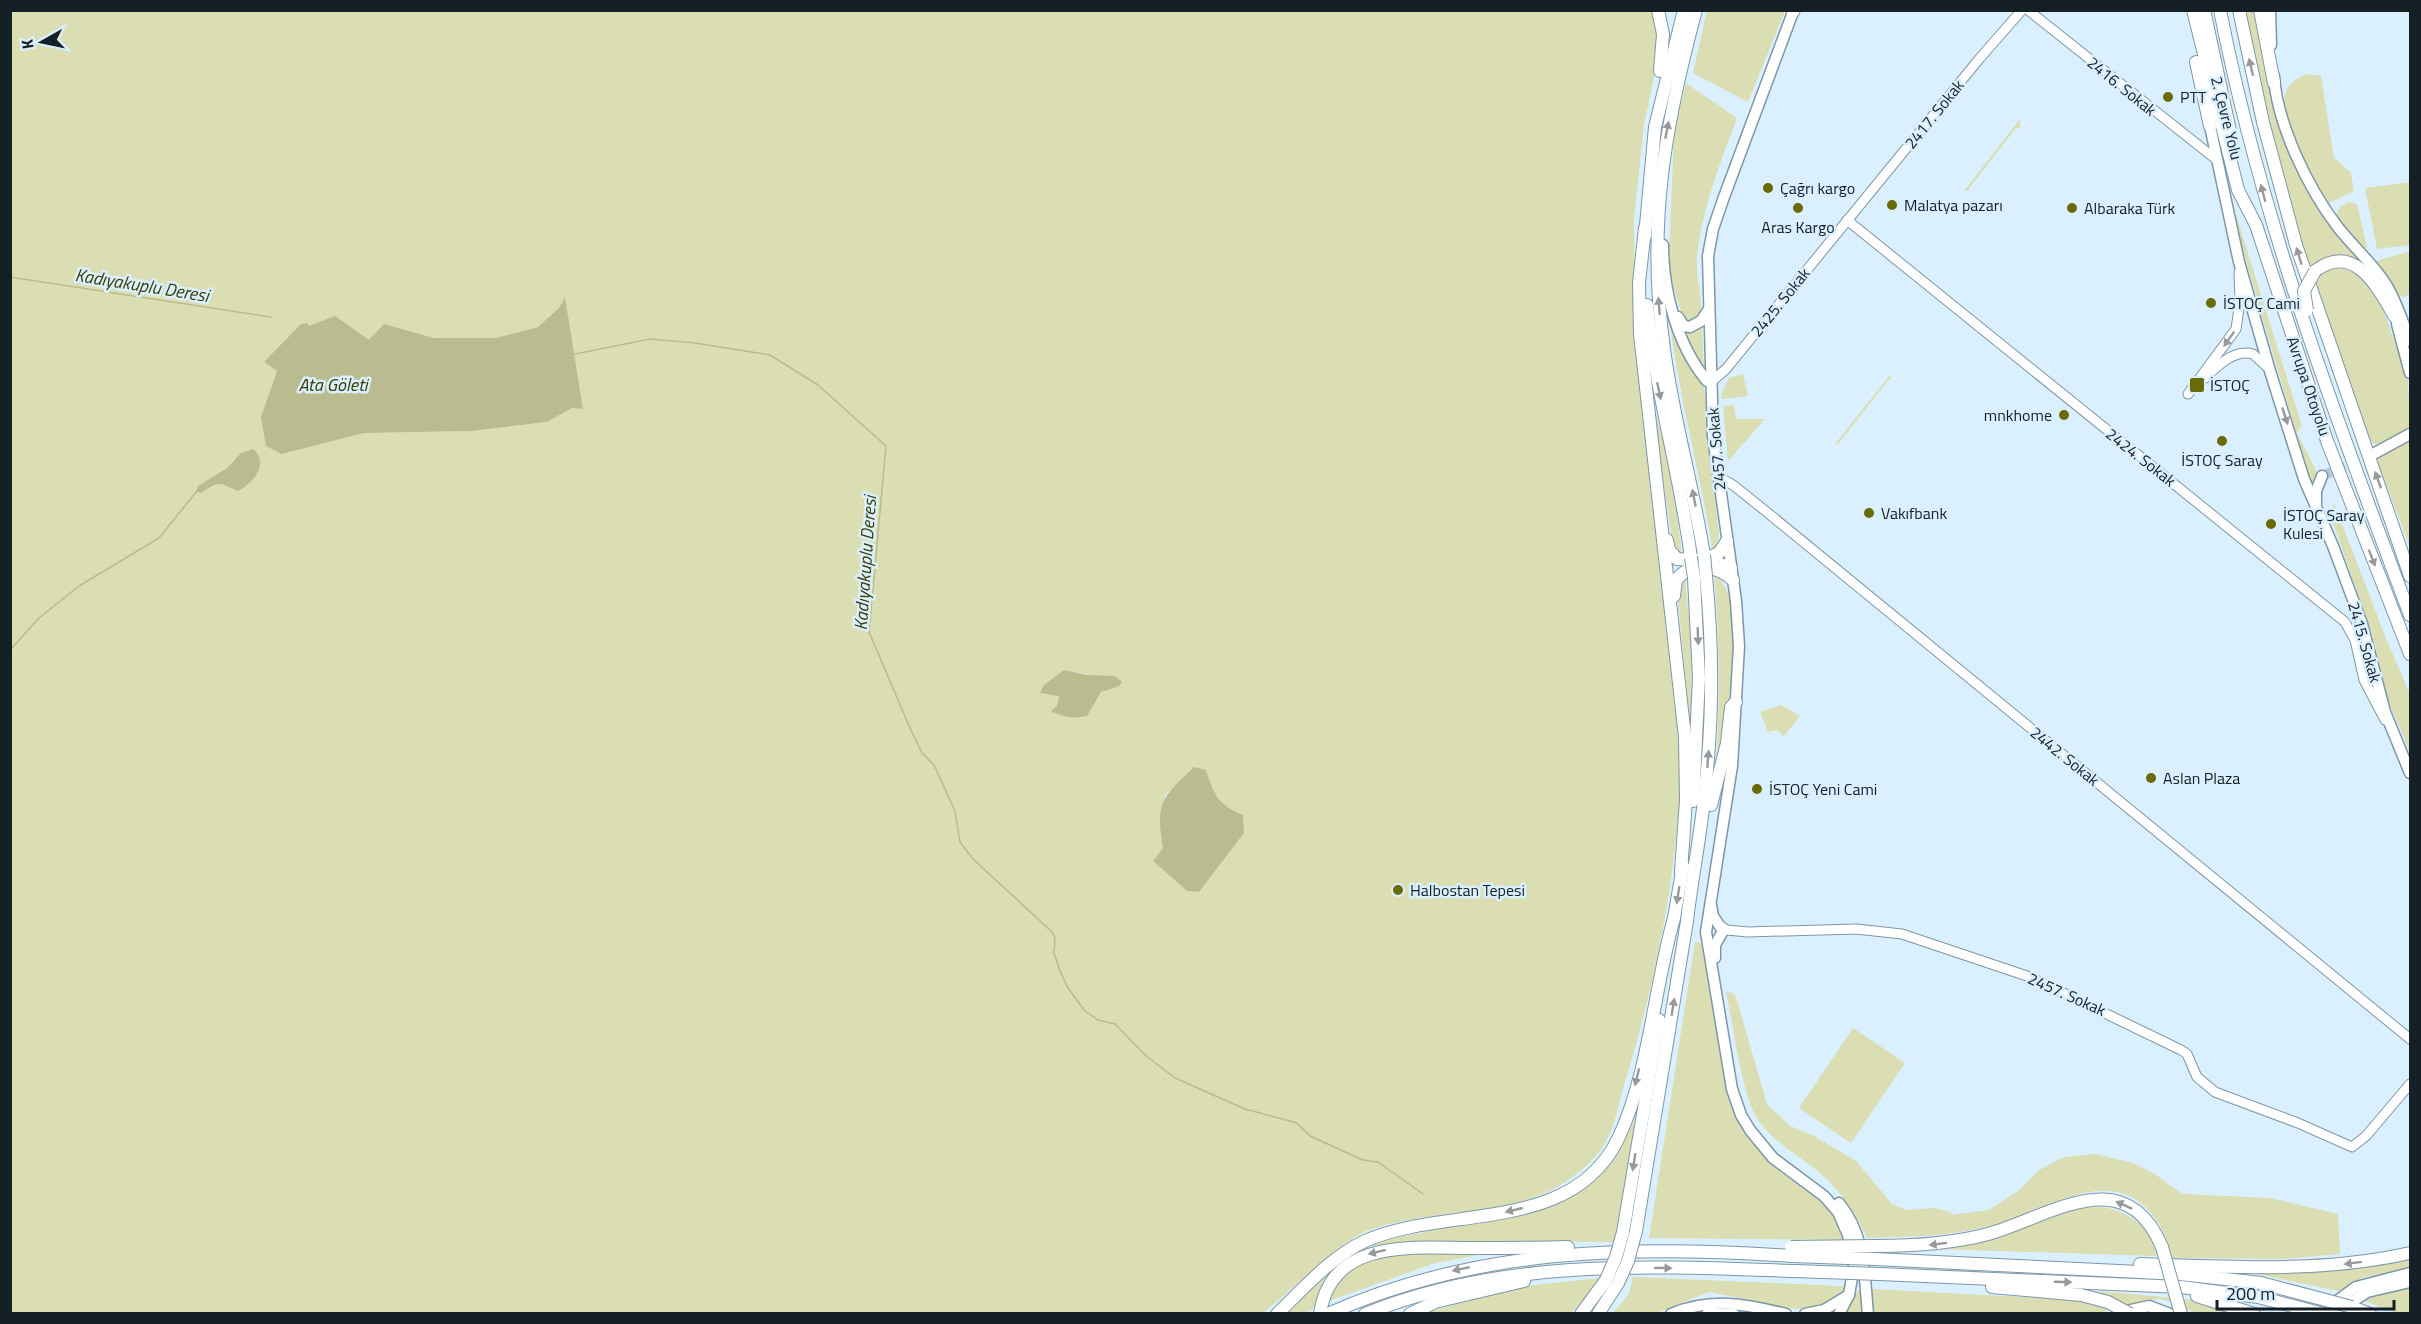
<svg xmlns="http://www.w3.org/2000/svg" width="2421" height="1324" font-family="'Titillium Web',sans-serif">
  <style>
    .green { fill: #dbddb2; fill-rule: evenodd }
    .water { fill: #babb8f }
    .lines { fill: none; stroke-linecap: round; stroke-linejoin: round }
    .stream { stroke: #babb8f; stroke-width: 1.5 }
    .secondary-tunnel { stroke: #b3c6d4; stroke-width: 10; stroke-dasharray: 10 5; stroke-linecap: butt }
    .tertiary-casing { stroke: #7d97a7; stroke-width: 11 }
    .secondary-casing { stroke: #7d97a7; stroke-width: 13 }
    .primary-casing { stroke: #7d97a7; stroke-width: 13 }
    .trunk-casing { stroke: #7d97a7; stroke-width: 14 }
    .motorway-casing { stroke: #7d97a7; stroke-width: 14 }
    .tertiary { stroke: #fff; stroke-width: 9 }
    .secondary { stroke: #fff; stroke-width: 10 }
    .primary { stroke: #fff; stroke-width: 10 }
    .trunk { stroke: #fff; stroke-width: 12 }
    .motorway { stroke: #fff; stroke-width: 12 }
    .trunk-bridge-casing { stroke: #7d97a7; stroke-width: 14; stroke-linecap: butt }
    .motorway-bridge-casing { stroke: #7d97a7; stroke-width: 14; stroke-linecap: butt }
    .trunk-bridge { stroke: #fff; stroke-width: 12 }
    .motorway-bridge { stroke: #fff; stroke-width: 12 }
    .oneway { fill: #969a9d }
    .poi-dot { fill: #6a6a06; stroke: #daf0ff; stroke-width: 2 }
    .labels { text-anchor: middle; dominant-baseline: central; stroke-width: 5; stroke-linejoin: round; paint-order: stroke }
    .street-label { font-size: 16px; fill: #151f26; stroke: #daf0ff }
    .poi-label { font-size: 16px; fill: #151f26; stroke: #daf0ff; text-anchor: start }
    .water-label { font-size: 18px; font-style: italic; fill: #3b3b02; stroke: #daf0ff }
  </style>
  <rect width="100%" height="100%" fill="#daf0ff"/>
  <g class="green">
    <polygon points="1707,10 1785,11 1748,102 1693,73"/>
    <path d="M10,11h1641l5,16 1,36 -13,62 -10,93 1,127 47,412c-4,109 -24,218 -56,321 -6,20 -10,47 -21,65 -12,21 -40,42 -62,51 -55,22 -118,16 -174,36 -28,10 -79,62 -106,83h-1252zM565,298l18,111 -11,-1 -25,14 -76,9 -107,2 -82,21 -21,-37 16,-46 -13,-9 30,-29 41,-16 34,24 15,-17 50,14h62l42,-11 21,-19zM234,459l20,19 -16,13 -16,-8 -24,3 29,-18zM1064,670c24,6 33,2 54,16l-17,5 -10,14 -40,6 6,-5 2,-11 -19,-2zM1194,768l12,2c9,26 11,34 37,45l1,18 -45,59 -12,-1 -34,-30 10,-13 2,-53z"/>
    <path d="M2246,11h7c10,49 21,99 39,147 13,34 45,75 68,104 -19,-6 -34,-4 -51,7l-36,-135z"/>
    <path d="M2306,74l15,2 13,82 17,15 3,18 -27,13c-16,-26 -50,-82 -41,-112 3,-9 12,-14 20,-18z"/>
    <path d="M1686,83l51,35c-17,45 -35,91 -40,139 -1,18 4,38 5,56l-10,9 -9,-4 -14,-45v-15l5,-125z"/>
    <polygon points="2020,119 2020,129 2016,128 1967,191 1965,190"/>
    <polygon points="2410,182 2410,245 2377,249 2365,188"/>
    <polygon points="2229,202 2232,202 2302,426 2297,433 2318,474 2311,485"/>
    <polygon points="2348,202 2357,204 2367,247 2362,250 2336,216 2340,207"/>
    <polygon points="2407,252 2410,254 2410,291 2406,297 2398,296 2376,261"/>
    <polygon points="2336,267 2347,269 2366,279 2380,300 2408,380 2410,427 2379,445 2371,442 2314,282 2317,275"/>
    <path d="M1669,317l35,69 15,151 -6,15c-13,-79 -34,-156 -44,-235z"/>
    <polygon points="1702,327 1704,372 1683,333 1693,333"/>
    <polygon points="1743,374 1748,396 1722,399 1721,394 1729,378"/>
    <polygon points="1891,374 1891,380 1889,379 1839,443 1835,444"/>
    <polygon points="1651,395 1673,477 1682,556 1675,551 1671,534"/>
    <polygon points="1734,405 1736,419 1765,419 1728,461 1723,406"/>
    <polygon points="2410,440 2410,547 2375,455"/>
    <polygon points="2334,503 2385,636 2410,694 2410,752 2388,700 2372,634 2330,514"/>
    <path d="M1714,573c40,33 10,149 2,194 4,-66 4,-129 -2,-194z"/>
    <polygon points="1685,576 1692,651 1691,732 1678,602 1678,590"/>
    <polygon points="1781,705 1800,716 1784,736 1777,730 1768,732 1760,712"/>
    <polygon points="1695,942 1700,942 1703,949 1724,1077 1729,1100 1739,1120 1823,1201 1837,1218 1846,1240 1649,1238"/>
    <path d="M1726,992l7,1 3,4 31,107 23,22 24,10 42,25 36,43 15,6 27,-2 17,4 1,3 37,-5 29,-19 21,-21 25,-13 31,-3 38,9 22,11 27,20 88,4 68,16 2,40 -58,5 -109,-1c-5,-11 -8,-24 -14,-34 -43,-69 -115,-11 -169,2 -40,10 -81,11 -123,12 -12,-27 -29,-51 -52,-69 -21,-17 -48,-31 -61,-56 -13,-26 -21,-90 -28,-121z"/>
    <polygon points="1853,1028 1905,1063 1851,1143 1799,1108"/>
    <path d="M1637,1114l-23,128 -181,-1 -60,5c11,-9 37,-10 52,-14 66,-14 150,-14 192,-77 8,-12 13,-28 20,-41z"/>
    <path d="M2103,1207c31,7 44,18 54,49l-225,-7 45,-5 103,-36z"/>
    <path d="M1490,1253l-55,10 -106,38c5,-9 9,-21 17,-28 31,-29 104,-20 144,-20z"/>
    <polygon points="2410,1257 2410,1267 2361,1278 2339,1291 2256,1274 2256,1271"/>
    <polygon points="1330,1273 1323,1281 1313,1309 1304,1313 1285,1314"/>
    <polygon points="1633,1277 1821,1285 1846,1287 1841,1300 1812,1309 1795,1309 1709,1292 1657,1313 1612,1314 1629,1294"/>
    <polygon points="1599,1278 1591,1291 1571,1313 1420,1314 1526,1286"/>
    <polygon points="2410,1286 2410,1313 2396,1313 2362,1300"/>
    <polygon points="1872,1289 2082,1300 2094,1305 2102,1293 2098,1291 2196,1300 2240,1313 2196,1313 2169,1301 2158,1299 2114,1307 2100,1314 1873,1313"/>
    <polygon points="1857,1291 1861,1291 1861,1313 1845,1314"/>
  </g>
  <g class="water">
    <polygon points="565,297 583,409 572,408 547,422 471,431 364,433 282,454 266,446 261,417 277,371 264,362 301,324 307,323 309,326 335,316 369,340 384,324 434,338 496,338 538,327 559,308"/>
    <path d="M253,449c17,15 0,34 -15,42 -20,-8 -17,-11 -37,2l-5,-2 2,-5 29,-18 14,-15z"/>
    <path d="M1064,670l23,5 28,1 7,6 -3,4 -18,6 -14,24c-14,3 -23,1 -36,-5l6,-5 2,-10 -19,-3 4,-8z"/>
    <path d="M1194,767l12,3c9,26 11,34 37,45l1,18 -45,59 -12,-1 -34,-30 10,-13c-7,-47 -2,-49 31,-81z"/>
  </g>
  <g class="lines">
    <g class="stream">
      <polyline points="10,277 271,317"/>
      <polyline points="575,354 650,339 695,343 770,355 818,385 886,446 869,632 910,728 922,753 934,765 955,811 960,842 973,859 1052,932 1055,937 1054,953 1060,971 1068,988 1084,1010 1098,1020 1115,1024 1145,1055 1175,1078 1245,1109 1297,1123 1310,1136 1363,1160 1378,1162 1423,1194"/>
      <polyline points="10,650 39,618 79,586 159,538 197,491"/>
    </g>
    <polyline class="secondary-tunnel" points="2322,476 2375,453"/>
    <g class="tertiary-casing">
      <g id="tertiary">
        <polyline points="2028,10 2217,160"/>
        <polyline points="1847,220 2345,622 2355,640 2364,680 2385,720"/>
        <path d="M2205,378c12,-12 29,-29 48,-24l14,13"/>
        <polyline points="1711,382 1726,369 1980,58 2022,10"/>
        <polyline points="2188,394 2236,329 2240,301 2239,272"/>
        <polyline points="1717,476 1733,485 1768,513 2410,1039"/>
        <polyline points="1719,925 1727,930 1748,932 1856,929 1902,934 2030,977 2181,1050 2187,1054 2197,1077 2215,1092 2298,1123 2352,1147 2366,1136 2410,1084"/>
      </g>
    </g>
    <g class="secondary-casing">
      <g id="secondary">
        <polyline points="1793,12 1724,197 1713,229 1708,256 1713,436 1736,601 1739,646 1732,766 1706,932 1732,1089 1741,1115 1750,1130 1773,1158 1824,1196 1838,1212 1848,1235 1854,1266 1849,1295 1839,1314"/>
        <polyline points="2210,126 2239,262 2270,371 2304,479 2333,546 2362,624 2385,712 2410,773"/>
        <path d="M1663,245c0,46 14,100 44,136l4,1"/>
        <polyline points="1678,317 1684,326 1690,327 1701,321 1709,309"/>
        <polyline points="2375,453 2410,434"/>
        <polyline points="2316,503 2316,491 2322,476"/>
        <polyline points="1711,905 1713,916 1723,931 1715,945 1715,958"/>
        <path d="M1839,1203c27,33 25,71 29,111"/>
      </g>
    </g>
    <g class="primary-casing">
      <g id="primary">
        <polyline points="2270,10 2271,45"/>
        <path d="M2274,76c3,48 34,112 63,150 16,21 36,37 50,60 10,17 16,37 23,55"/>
        <polyline points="2397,324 2410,373"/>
        <polyline points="2122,1312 2149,1306 2170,1314"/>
        <path d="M1671,1314c39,-17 75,-10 115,0"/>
        <polyline points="1707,1314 1734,1314"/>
        <polyline points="1805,1314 1824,1310 1849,1295"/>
        <polyline points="2319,1314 2356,1287 2410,1273"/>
        <polyline points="2333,1314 2367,1292 2410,1282"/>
      </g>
    </g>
    <g class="trunk-casing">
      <g id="trunk">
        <polyline points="1658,10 1663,34 1660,71"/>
        <path d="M1696,10c-32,118 -49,217 -32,339 9,69 29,137 40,206"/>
        <polyline points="2260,10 2274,83"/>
        <polyline points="1793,12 1794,10"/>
        <polyline points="1645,228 1639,283 1640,334 1685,737 1686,800 1681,872"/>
        <polyline points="1645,236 1655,127 1684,10"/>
        <path d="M1647,305c8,85 33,168 44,253"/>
        <polyline points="1667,540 1669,550 1677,559 1711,561 1731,568"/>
        <polyline points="1705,559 1719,553 1727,541"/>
        <path d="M1674,596l2,-16c15,-19 41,-15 57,0"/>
        <polyline points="1693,801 1699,678 1694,578"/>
        <polyline points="1711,805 1727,743 1731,707 1736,702"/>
        <polyline points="1674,918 1683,866"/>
        <path d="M1687,921c5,-44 14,-87 18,-131 8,-71 8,-143 1,-214"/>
      </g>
    </g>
    <g class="motorway-casing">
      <g id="motorway">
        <polyline points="2193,10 2238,190 2256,225 2327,441 2410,654"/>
        <polyline points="2204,10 2230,131"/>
        <path d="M2220,10c41,209 115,407 190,605"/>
        <polyline points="2239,10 2263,122 2296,245 2410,576"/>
        <polyline points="2196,62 2210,126"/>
        <path d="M2315,271c40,-30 63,17 80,46"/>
        <polyline points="1636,1231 1687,921"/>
        <polyline points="1623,1232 1659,1020"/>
        <path d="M1874,1246c39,0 77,-2 114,-12 61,-17 137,-75 174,13"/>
        <polyline points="1875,1259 2180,1274 2261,1283"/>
        <path d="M2140,1264c90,3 182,9 270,-11"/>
        <polyline points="1879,1274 2181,1287 2258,1297"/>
        <polyline points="1992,1287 2081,1295"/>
        <polyline points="2197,1296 2254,1314"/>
        <polyline points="2352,1307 2370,1314"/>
        <path d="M1277,1314c27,-26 54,-57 88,-73 80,-36 206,-6 253,-102 31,-65 36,-151 56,-221"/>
        <path d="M1320,1314c11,-77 95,-66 151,-66 33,0 65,0 97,-1"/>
        <path d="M1328,1314c147,-66 306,-69 464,-58"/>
        <path d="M1365,1314c138,-56 284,-48 430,-43"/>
        <polyline points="1410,1314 1435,1302 1524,1281"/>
        <polyline points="1581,1314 1606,1280"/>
        <polyline points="1598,1314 1618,1283"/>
      </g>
    </g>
    <use href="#tertiary" class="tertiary"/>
    <use href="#secondary" class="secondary"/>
    <use href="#primary" class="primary"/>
    <use href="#trunk" class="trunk"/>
    <use href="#motorway" class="motorway"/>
    <g class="trunk-bridge-casing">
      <g id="trunk-bridge">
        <polyline points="1704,555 1706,576"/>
        <polyline points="1691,558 1694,578"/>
      </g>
    </g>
    <g class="motorway-bridge-casing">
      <g id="motorway-bridge">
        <polyline points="2307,310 2304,291 2315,271"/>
        <polyline points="1791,1247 1874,1246"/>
        <polyline points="2162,1247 2181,1314"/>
        <polyline points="1792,1256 1875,1259"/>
        <polyline points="1795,1271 1879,1274"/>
        <polyline points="1606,1280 1616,1257 1623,1232"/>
        <polyline points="1618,1283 1628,1261 1636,1231"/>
        <polyline points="2261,1283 2352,1307"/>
        <polyline points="2081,1295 2108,1302 2130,1314"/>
        <polyline points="2258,1297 2324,1314"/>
      </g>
    </g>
    <use href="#trunk-bridge" class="trunk-bridge"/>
    <use href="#motorway-bridge" class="motorway-bridge"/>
  </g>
  <defs><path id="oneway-solid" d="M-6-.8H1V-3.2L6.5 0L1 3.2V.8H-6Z" transform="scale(1.5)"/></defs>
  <g class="oneway">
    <use href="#oneway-solid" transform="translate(2251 67) rotate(-103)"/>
    <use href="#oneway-solid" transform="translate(1667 130) rotate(-79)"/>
    <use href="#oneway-solid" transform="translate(2263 193) rotate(-105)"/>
    <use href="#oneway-solid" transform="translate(2299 256) rotate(-107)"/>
    <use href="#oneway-solid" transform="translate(1659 306) rotate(-95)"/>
    <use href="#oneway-solid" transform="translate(2229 339) rotate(125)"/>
    <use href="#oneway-solid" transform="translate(1659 391) rotate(78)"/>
    <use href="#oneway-solid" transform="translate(2285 416) rotate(72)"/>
    <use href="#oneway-solid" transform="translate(2378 480) rotate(-110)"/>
    <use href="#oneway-solid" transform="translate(1694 498) rotate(-101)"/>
    <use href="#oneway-solid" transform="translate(2372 558) rotate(69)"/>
    <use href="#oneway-solid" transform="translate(1698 636) rotate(88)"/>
    <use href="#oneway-solid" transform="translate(1708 759) rotate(-86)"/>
    <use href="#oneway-solid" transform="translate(1678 895) rotate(99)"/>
    <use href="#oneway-solid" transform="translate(1673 1007) rotate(-81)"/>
    <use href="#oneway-solid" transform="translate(1637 1077) rotate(104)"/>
    <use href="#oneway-solid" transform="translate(1634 1162) rotate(99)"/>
    <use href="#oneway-solid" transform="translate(2124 1205) rotate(-155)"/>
    <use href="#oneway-solid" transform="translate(1514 1210) rotate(167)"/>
    <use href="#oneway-solid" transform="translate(1938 1244) rotate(173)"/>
    <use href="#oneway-solid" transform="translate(1377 1252) rotate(166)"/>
    <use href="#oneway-solid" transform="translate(2353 1263) rotate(173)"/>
    <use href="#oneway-solid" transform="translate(1663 1268) rotate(1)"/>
    <use href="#oneway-solid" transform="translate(1461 1269) rotate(168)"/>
    <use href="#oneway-solid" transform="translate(2063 1282) rotate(2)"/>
  </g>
  <g class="poi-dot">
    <circle cx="2168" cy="97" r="6"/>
    <circle cx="1768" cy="188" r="6"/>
    <circle cx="1892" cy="205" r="6"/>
    <circle cx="1798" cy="208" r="6"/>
    <circle cx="2072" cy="208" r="6"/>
    <circle cx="2211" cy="303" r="6"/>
    <rect x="2189" y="377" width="16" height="16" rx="3"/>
    <circle cx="2064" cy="415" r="6"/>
    <circle cx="2222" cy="441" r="6"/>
    <circle cx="1869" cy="513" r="6"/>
    <circle cx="2271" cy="524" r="6"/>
    <circle cx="2151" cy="778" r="6"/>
    <circle cx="1757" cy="789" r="6"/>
    <circle cx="1398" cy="890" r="6"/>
  </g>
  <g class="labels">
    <g class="street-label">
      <text transform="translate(2122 86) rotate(39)">2416. Sokak</text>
      <text transform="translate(1934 114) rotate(-51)">2417. Sokak</text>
      <text transform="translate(2227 118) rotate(76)">2. Çevre Yolu</text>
      <text transform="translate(1780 302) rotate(-51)">2425. Sokak</text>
      <text transform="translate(2309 386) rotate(71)">Avrupa Otoyolu</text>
      <text transform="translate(1716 449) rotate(-95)">2457. Sokak</text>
      <text transform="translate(2141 457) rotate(38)">2424. Sokak</text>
      <text transform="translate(2365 642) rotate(74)">2415. Sokak</text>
      <text transform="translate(2065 756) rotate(39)">2442. Sokak</text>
      <text transform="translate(2067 994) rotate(24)">2457. Sokak</text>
    </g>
    <g class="poi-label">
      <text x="2180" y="97">PTT</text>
      <text x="1780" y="188">Çağrı kargo</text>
      <text x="1904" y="205">Malatya pazarı</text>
      <text x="2084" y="208">Albaraka Türk</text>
      <text x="1798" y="227" text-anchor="middle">Aras Kargo</text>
      <text x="2223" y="303">İSTOÇ Cami</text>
      <text x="2210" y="385">İSTOÇ</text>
      <text x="2052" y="415" text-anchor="end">mnkhome</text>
      <text x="2222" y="460" text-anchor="middle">İSTOÇ Saray</text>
      <text x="1881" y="513">Vakıfbank</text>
      <text x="2283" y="515">İSTOÇ Saray<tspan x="2283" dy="18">Kulesi</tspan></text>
      <text x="2163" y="778">Aslan Plaza</text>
      <text x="1769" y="789">İSTOÇ Yeni Cami</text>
      <text x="1410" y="890">Halbostan Tepesi</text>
    </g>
    <g class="water-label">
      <text transform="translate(142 285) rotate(9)">Kadıyakuplu Deresi</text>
      <text x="333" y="384">Ata Göleti</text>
      <text transform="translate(865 563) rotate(-86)">Kadıyakuplu Deresi</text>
    </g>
  </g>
  <rect width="2421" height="1324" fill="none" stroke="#151f26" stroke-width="24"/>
  <g transform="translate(42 42) rotate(261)" stroke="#daf0ff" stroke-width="4.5" paint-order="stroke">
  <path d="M0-4.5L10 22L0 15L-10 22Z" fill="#151f26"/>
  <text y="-9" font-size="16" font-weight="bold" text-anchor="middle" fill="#151f26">K</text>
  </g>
  <path d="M2217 1300v9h177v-9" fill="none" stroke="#151f26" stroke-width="3"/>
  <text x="2226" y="1300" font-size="18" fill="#151f26" stroke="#daf0ff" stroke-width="4.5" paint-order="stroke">200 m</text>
</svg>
